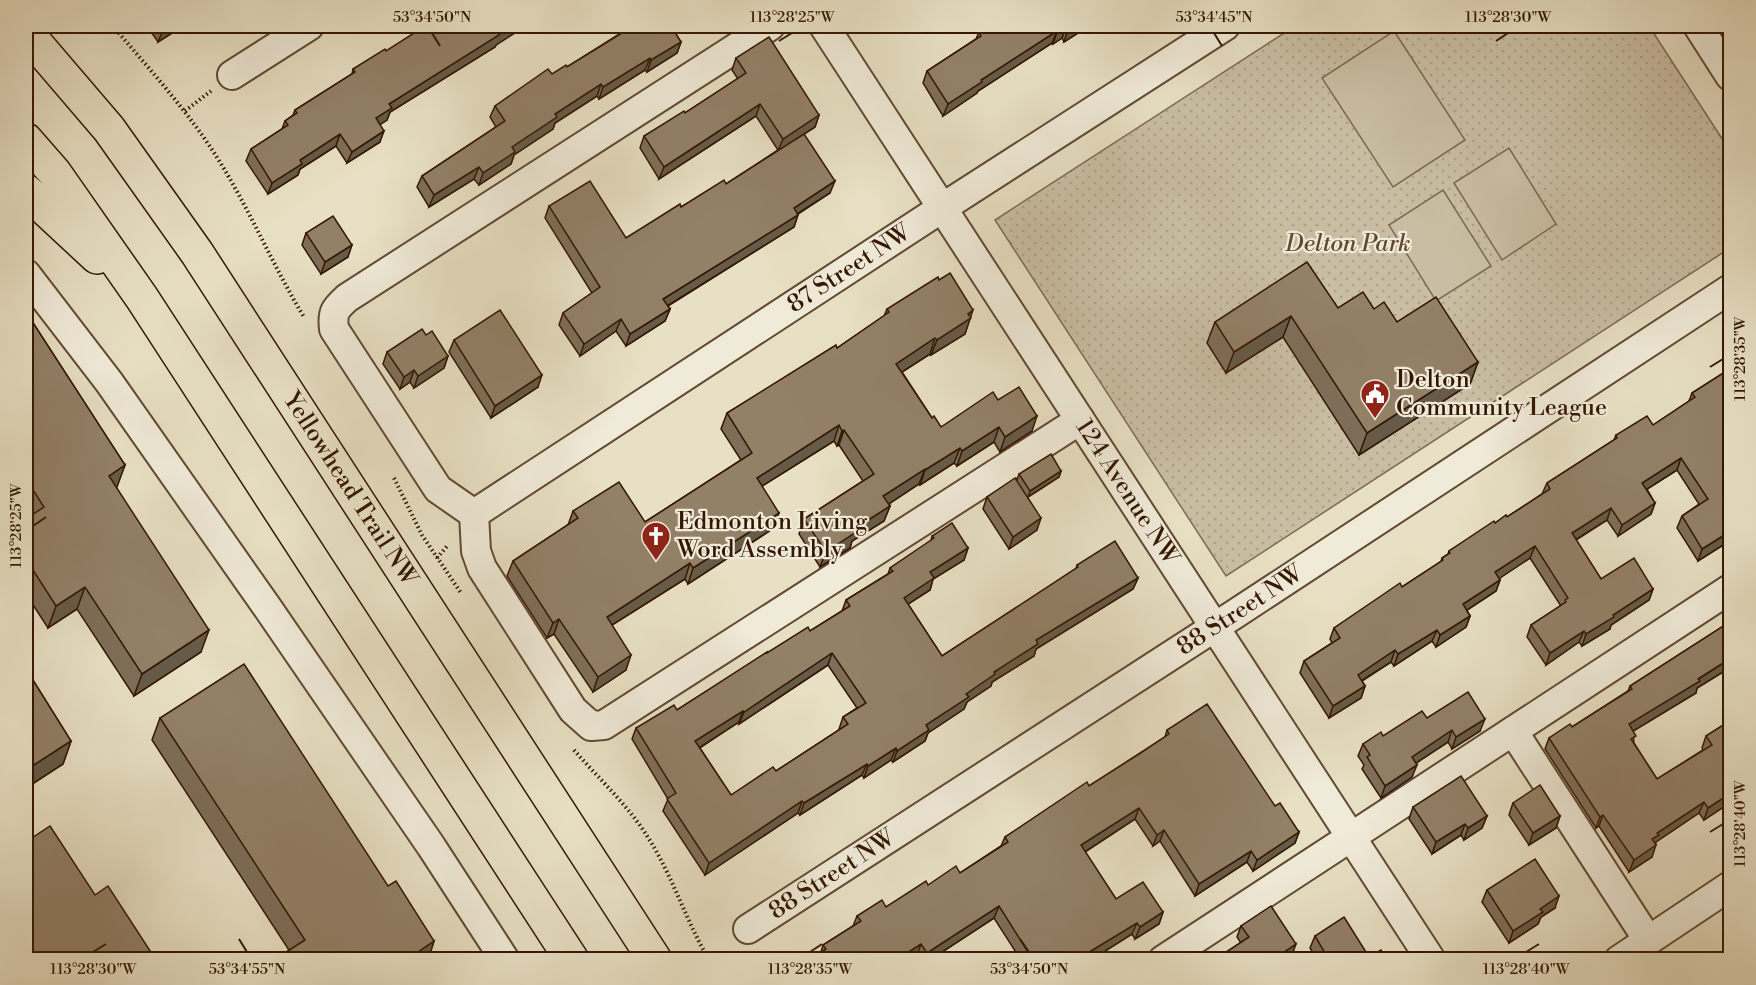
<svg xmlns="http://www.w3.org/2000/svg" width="1756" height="985" font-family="'Libre Bodoni',serif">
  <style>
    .grass { fill: url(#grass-dots); stroke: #7e6a52; stroke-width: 1.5 }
    .pitch { fill: #c9bea3; stroke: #7e6a52; stroke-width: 1.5 }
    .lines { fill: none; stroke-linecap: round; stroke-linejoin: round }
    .minor-casing { stroke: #614932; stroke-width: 32 }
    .highway-casing { stroke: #341702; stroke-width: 36 }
    .path { stroke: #341702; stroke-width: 4; stroke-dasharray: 1.5 3; stroke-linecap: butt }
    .minor { stroke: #f0ebd9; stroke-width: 28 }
    .highway { stroke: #e8e0c4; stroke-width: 33 }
    .wall { fill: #7e6e59; stroke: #341702; stroke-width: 1.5; fill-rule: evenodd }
    .shaded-wall { fill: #665a48; stroke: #341702; stroke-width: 1.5 }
    .building { fill: #928067; stroke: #341702; stroke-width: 1.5; fill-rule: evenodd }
    .ticks { fill: none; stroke: #341702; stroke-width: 2 }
    .labels { text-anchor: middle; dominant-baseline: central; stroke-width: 4.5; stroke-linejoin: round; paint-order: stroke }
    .park-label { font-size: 24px; font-style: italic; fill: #614932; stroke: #f0ebd9 }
    .street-label { font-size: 24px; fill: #341702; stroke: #f0ebd9 }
    .poi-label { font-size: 24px; fill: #341702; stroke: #f0ebd9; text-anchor: start }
    .neatline { fill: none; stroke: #341702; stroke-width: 2 }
    .ticks-label { font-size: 15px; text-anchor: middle; fill: #341702 }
  </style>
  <defs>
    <pattern id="grass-dots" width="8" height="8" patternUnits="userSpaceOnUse" patternTransform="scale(1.5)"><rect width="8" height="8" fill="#c9bea3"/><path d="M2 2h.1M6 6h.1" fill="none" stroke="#ada38b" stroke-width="1.8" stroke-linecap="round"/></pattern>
  </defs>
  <rect width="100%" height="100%" fill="#e8e0c4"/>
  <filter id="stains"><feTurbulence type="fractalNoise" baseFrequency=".00333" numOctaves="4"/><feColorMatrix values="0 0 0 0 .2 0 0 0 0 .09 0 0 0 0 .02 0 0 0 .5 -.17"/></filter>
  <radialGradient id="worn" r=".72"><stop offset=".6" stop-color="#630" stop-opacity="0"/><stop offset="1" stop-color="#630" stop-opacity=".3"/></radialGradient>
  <polygon class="grass" points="1295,26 1649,26 1730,151 1730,248 1226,576 995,220"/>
  <g class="pitch">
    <polygon points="1394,31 1465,140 1393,187 1322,78"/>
    <polygon points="1509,148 1556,224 1502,260 1454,183"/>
    <polygon points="1443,190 1491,266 1436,301 1389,225"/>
  </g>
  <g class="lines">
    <g class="minor-casing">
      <g id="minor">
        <path d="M770,26l-423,272c-12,11 -15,14 -13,31l104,160 36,25 2,37 6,17 91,142 18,16 13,-1 476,-305"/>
        <path id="s1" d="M824,26l607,934"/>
        <polyline points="1698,26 1730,76"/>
        <polyline points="232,75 309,26"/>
        <polyline points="26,274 109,382 267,607 431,846 505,960"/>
        <path id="s2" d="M474,514l468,-306 283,-182"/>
        <polyline points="1513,731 1648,940"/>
        <path id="s3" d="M748,929l487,-315 495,-325"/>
        <polyline points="1163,960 1730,589"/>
        <polyline points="1619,960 1730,886"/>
      </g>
    </g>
    <g class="highway-casing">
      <g id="highway">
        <path id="s4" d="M26,32l83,97 88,124 458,707"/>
        <polyline points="26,140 54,172 142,298 572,960"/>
        <polyline points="26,191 97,257"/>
      </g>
    </g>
    <g class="path">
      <path d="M113,26c36,43 75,85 105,133 32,51 55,107 86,158"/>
      <polyline points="185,111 211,91"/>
      <polyline points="394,478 422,535 461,593"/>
      <polyline points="437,558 448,545"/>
      <path d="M574,750c25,29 55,56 75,89 24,38 37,82 60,121"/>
    </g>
    <use href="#minor" class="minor"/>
    <use href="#highway" class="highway"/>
  </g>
  <g class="wall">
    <polygon points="147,26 183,26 158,42"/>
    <polygon points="616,26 671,26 681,42 677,53 647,72 645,70 599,99 597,96 555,123 553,129 514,155 511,164 479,185 474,179 429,207 417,187 422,176 496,127 490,117 495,106 567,67 621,33"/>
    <polygon points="1089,26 1064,42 1062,38 1053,44 1052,43 978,91 977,93 943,116 923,83 927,71 976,39 979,32"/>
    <polygon points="496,45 495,47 390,112 387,120 380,124 380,142 347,163 336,146 300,169 298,175 268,194 246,161 251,149 282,129 285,121 293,115 295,110 352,74 353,69 386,51"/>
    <polygon points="736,58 819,115 815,127 804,134 830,193 798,214 794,227 668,306 670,309 665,321 626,346 616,331 580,356 559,325 563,313 592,293 545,218 549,206 626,238 681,207 726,184 778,150 756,116 659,179 640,148 644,136 685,113 738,79 732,70"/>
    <polygon points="306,233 348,257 321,274 302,245"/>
    <polygon points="1338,308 1374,309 1397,322 1478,362 1470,384 1359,455 1283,337 1226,373 1207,343 1215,322"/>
    <polygon points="887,309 970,318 965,334 931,355 930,354 902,372 932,418 941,427 998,400 1032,431 1000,452 994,442 957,466 954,463 920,485 919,484 889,504 890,506 884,521 852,541 850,548 820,567 799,534 804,519 863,481 839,445 837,446 834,441 762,486 774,528 688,584 685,579 612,625 626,670 593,692 554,634 547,638 507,576 513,561 568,525 573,511 645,522 741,460 721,429 727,413 837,348 884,316"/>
    <polygon points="26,312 125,465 116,487 201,652 134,696 77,609 48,628 26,594 26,519 28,518 26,514"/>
    <polygon points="426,335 448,356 444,368 414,388 410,382 400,389 383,364 387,352"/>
    <polygon points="454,340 538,387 491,418 449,352"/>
    <polygon points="1731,368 1731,540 1698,561 1677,528 1682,516 1699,504 1677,470 1647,489 1655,503 1651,514 1618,536 1607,520 1576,540 1601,579 1653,589 1649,600 1611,625 1610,629 1582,646 1579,642 1546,665 1527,637 1531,625 1561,606 1530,558 1499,578 1500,580 1496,591 1467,610 1470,616 1466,627 1436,647 1432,641 1394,666 1391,662 1362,681 1365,686 1361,698 1329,718 1300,673 1304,661 1332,643 1330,639 1334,628 1402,587 1441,562 1442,558 1448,554 1449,551 1495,523 1507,517 1542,494 1547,483 1614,440 1616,435 1653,425 1689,401 1692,393"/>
    <polygon points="1061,471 1059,477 1028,497 1037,530 1009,549 983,509 987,497 1017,480 1019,474"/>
    <path d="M932,536l36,12 -4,12 -31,19 -3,11 -22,14 34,52 134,-87 1,-4 61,13 -5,11 -97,60 -2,7 -42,26 -1,4 -24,16 -3,7 -36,24 -3,8 -32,21 -2,-2 -27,18 -2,-3 -62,40 -2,-2 -93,62 -42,-64 5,-12 -36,-60 4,-11 41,-18 90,-57 43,-22 32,-20 4,-11 42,-26 2,-6 41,-27zM828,665l29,43 -14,9 -4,12v1l-63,41 -45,24 -31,-47 39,-26v2z"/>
    <polygon points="1731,621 1731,667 1697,688 1696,693 1633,731 1634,743 1657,779 1703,750 1702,748 1706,736 1731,720 1731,802 1704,820 1699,813 1656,842 1652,857 1629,872 1599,826 1596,828 1545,749 1549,738 1572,727 1628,691 1630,686"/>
    <polygon points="26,669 71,741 63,764 26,788"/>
    <polygon points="160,718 388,886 434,941 428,960 274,960 289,950 152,740"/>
    <polygon points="1427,718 1480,731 1452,749 1448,742 1416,763 1412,777 1381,798 1362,769 1364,765 1358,756 1363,744"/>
    <polygon points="1167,730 1275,806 1299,832 1295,843 1253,871 1247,862 1195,896 1160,841 1153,846 1135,819 1085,852 1116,899 1163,912 1159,924 1135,939 1132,934 1091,960 1021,960 994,918 930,960 920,960 917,955 910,960 809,960 821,952 823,945 853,926 857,916 886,907 928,885 960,873 1001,846 1005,837 1089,786 1165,737"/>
    <polygon points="1513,803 1560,816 1556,828 1529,845 1509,815"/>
    <polygon points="1413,807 1487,816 1482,828 1464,840 1461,835 1432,854 1409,819"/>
    <polygon points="1487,890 1555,908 1541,917 1538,924 1509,943 1482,902"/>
    <polygon points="1241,926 1292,955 1286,960 1214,960 1241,943 1237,937"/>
    <polygon points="1315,936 1369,957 1387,960 1317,960 1310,948"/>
  </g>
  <g class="shaded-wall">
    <polygon points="170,26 183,26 158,42 163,30"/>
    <polygon points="512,26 526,26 496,45 495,47 390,112 387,120 372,130 376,118 389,104"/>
    <polygon points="1075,26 1089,26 1064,42 1068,30"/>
    <polygon points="1066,27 1062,38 1053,44 1057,32"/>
    <polygon points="1057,31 1052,43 978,91 977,93 943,116 948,104 981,80"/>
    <polygon points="681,42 677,53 647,72 651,60"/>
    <polygon points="650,58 645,70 599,99 603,87"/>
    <polygon points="601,84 597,96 555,123 553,129 514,155 511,164 479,185 483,173 512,147 555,114"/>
    <polygon points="760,104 756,116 659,179 664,167"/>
    <polygon points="819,115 815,127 778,151 783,139"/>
    <polygon points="384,131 380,142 347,163 352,152"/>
    <polygon points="340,134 336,146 300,169 298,175 268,194 272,183 300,160"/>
    <polygon points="479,167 474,179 429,207 434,195"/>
    <polygon points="835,181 830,193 789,219 794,208"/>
    <polygon points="798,215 794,227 659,311 663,299"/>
    <polygon points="352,245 348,257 321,274 325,262"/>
    <polygon points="670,309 665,321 626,346 630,334"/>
    <polygon points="973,310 965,334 931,355 937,340"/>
    <polygon points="1291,316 1283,337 1226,373 1234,352"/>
    <polygon points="621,319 616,331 580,356 584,344"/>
    <polygon points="935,338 930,354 891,379 896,364"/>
    <polygon points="448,356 444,368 414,388 418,376"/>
    <polygon points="1478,362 1470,384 1359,455 1367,433"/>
    <polygon points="414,370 410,382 400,389 404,377"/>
    <polygon points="542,375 538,387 491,418 495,406"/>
    <polygon points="1037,416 1032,431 1000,452 1005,437"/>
    <polygon points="839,425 834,441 751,493 757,478"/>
    <polygon points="999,427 994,442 957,466 962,451"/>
    <polygon points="844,430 839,445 837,446 842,431"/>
    <polygon points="960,448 954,463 920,485 925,470"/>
    <polygon points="1681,458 1677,470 1638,495 1642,483"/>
    <polygon points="125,465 117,487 101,498 109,476"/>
    <polygon points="925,469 919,484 878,511 883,496"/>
    <polygon points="1061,471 1059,477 1028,497 1030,491"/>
    <polygon points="1655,503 1651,514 1618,536 1622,525"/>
    <polygon points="890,506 884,521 852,541 850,548 820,567 826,552 854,529"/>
    <polygon points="1611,508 1607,520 1567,545 1572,533"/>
    <polygon points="779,513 774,528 688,584 693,568"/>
    <polygon points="1041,518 1037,530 1009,549 1013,537"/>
    <polygon points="1731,531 1731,540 1698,561 1702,549"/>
    <polygon points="1535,546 1530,558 1491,584 1495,572"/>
    <polygon points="968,548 964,560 933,579 930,590 899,610 904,598 930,572"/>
    <polygon points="690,563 685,579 601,632 607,617"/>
    <polygon points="1138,578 1133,589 1036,649 1034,656 992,682 991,686 967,702 964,709 928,733 925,741 893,762 897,751 926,725 1036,640"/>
    <polygon points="1500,580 1496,591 1458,616 1463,604"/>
    <polygon points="85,587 77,609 48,628 56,606"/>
    <polygon points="1653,589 1649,600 1611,625 1610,629 1582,646 1586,634 1613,615"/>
    <polygon points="1470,616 1466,627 1436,647 1440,635"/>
    <polygon points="559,619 554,634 547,638 553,623"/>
    <polygon points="209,630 201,652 134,696 142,674"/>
    <polygon points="1437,630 1432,641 1394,666 1398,654"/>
    <polygon points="1584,631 1579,642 1546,665 1550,653"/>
    <polygon points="1395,650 1391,662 1353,686 1358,675"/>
    <polygon points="832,653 828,665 739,724 744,712"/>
    <polygon points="631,655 626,670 593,692 598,677"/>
    <polygon points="1731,658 1731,667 1697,688 1696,693 1625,736 1629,724"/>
    <polygon points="1365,686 1361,698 1329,718 1333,706"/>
    <polygon points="743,711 739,722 691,753 695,741"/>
    <polygon points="1485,719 1480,731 1452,749 1456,737"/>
    <polygon points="1452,730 1448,742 1407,769 1412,757"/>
    <polygon points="71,741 63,764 26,788 26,777 29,768"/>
    <polygon points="896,748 891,760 864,778 868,766"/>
    <polygon points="867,764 862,775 800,815 804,803"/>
    <polygon points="1417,765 1412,777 1381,798 1385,786"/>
    <polygon points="1731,793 1731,802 1704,820 1708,808"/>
    <polygon points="802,801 798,813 705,875 709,863"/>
    <polygon points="1704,802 1699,813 1656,842 1654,846 1656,845 1652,857 1629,872 1634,860 1657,833"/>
    <polygon points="1139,808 1135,819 1077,857 1081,845"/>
    <polygon points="1603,815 1599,826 1596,828 1600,817"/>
    <polygon points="1487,816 1482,828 1464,840 1468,828"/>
    <polygon points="1560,816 1556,828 1529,845 1533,833"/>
    <polygon points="1465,824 1461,835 1432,854 1436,842"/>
    <polygon points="1164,830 1160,841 1153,846 1157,835"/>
    <polygon points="1299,832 1295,843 1253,871 1257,860"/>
    <polygon points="1251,851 1247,862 1195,896 1199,884"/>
    <polygon points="1559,896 1555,908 1541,917 1538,924 1509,943 1513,931 1540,909"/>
    <polygon points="999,906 994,918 930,960 924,960 927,953"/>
    <polygon points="1163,912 1159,924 1135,939 1140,927"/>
    <polygon points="1137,923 1132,934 1091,960 1076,960"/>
    <polygon points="434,941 428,960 406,960"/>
    <polygon points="921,944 917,955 910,960 896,960"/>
    <polygon points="1296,944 1292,955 1286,960 1272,960"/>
  </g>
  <g class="building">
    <polygon points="159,26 170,26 163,30"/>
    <polygon points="425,26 512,26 499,34 499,35 389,104 392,108 376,118 384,131 352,152 340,134 300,160 302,164 272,183 251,149 288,125 285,121 297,113 295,110 355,72 353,69 385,49 386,51"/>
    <polygon points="628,26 671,26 681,42 651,60 650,58 603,87 601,84 555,114 557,117 512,147 515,152 483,173 479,167 434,195 422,176 505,121 495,106 548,69 552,74 566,65 567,67 630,28"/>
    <polygon points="988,26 1075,26 1068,30 1066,27 1057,32 1057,31 981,80 982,82 948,104 927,71 981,36 979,32"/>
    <polygon points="769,37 819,115 783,139 760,104 664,167 644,136 684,111 685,113 746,73 736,58"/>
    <polygon points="804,134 835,181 794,208 798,215 663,299 670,309 630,334 621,319 584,344 563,313 600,287 549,206 590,181 626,238 680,204 681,207 724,180 726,184"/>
    <polygon points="333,216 352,245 325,262 306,233"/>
    <polygon points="1307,262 1338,308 1363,292 1374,309 1384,302 1397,322 1436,297 1478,362 1367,433 1291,316 1234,352 1215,322"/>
    <polygon points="950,273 973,310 968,314 971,318 937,340 935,338 896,364 932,418 934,416 941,427 993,392 998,400 1019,387 1037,416 1005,437 999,427 962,451 960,448 925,470 925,469 883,496 890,506 854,529 856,532 826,552 804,519 874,474 844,430 842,431 839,425 757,478 779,513 693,568 690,563 607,617 631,655 598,677 559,619 553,623 513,561 578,518 573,511 619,482 645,522 752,453 727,413 836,345 837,348 889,312 887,309 938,277 939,280"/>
    <polygon points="500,310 542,375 495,406 454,340"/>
    <polygon points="26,312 125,465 109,476 209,630 142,674 85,587 56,606 26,559 26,519 44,507 26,479"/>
    <polygon points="422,329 426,335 432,331 448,356 418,376 414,370 404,377 387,352"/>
    <polygon points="1731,368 1731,531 1702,549 1682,516 1708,499 1681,458 1642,483 1655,503 1622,525 1611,508 1572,533 1601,579 1634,558 1653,589 1613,615 1614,617 1586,634 1584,631 1550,653 1531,625 1566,602 1565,600 1568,598 1535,546 1495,572 1500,580 1463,604 1470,616 1440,635 1437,630 1398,654 1395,650 1358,675 1365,686 1333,706 1304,661 1340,638 1334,628 1400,583 1402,587 1443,560 1442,558 1450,553 1449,551 1494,521 1495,523 1506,515 1507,517 1550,489 1547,483 1617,438 1616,435 1647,416 1653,425 1695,397 1692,393"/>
    <polygon points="1051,454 1061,471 1030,491 1019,474"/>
    <polygon points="1015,478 1041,518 1013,537 987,497"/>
    <path d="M952,523l16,25 -38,24 4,6 -30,20 38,58 136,-89 -1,-2 38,-24 23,37 -102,62 2,4 -44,28 1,2 -29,20 3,3 -43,28 3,5 -32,21 -1,-3 -28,18 -1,-2 -63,39 -2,-2 -93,62 -42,-64 9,-6 -40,-65 38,-23 3,5 90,-58v1l41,-26 2,4 40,-25 -4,-6 47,-29 -3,-3 44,-30 -2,-2zM832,653l34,50 -23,14 5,7 -72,47 -3,-4 -42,28 -36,-54 48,-30 1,1z"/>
    <polygon points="1731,621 1731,658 1698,679 1700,681 1629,724 1636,736 1631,739 1657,779 1712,745 1706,736 1731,720 1731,793 1708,808 1704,802 1657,833 1659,835 1652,839 1656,845 1634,860 1603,815 1600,817 1549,738 1570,724 1572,727 1632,689 1630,686"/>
    <polygon points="244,664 388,886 396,881 434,941 406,960 274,960 305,940 160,718"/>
    <polygon points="26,669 71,741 29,768 26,763"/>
    <polygon points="1468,692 1485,719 1456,737 1452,730 1412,757 1417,765 1385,786 1367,757 1370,755 1363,744 1381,732 1383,736 1422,711 1427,718"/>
    <polygon points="1207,704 1275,806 1280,803 1299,832 1257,860 1251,851 1199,884 1164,830 1157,835 1139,808 1081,845 1116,899 1143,882 1163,912 1140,927 1137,923 1076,960 1023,960 1030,955 999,906 927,953 921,944 896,960 809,960 826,949 823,945 861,921 857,916 882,900 886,907 926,881 928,885 956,866 960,873 1008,842 1005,837 1087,782 1089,786 1139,754 1169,734 1167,730"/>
    <polygon points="1461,776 1487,816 1468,828 1465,824 1436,842 1413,807"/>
    <polygon points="1540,785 1560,816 1533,833 1513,803"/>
    <polygon points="50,826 95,895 108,886 156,960 26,960 26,842"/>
    <polygon points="1535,859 1559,896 1540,909 1543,912 1513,931 1487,890"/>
    <polygon points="1271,906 1296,944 1272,960 1214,960 1249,937 1241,926"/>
    <polygon points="1344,917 1369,957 1381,950 1387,960 1329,960 1315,936"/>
  </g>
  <path class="ticks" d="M432,33l8,13M1214,33l8,13M779,41l13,-8M1496,41l12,-8M1710,367l13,-8M33,526l13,-9M1710,832l13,-8M239,939l8,13M1020,939l9,13M93,952l13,-8M810,952l12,-8M1526,952l13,-8"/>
  <defs>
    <g id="civic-pin" transform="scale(1.5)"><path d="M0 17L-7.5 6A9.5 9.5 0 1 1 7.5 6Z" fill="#8f2418" stroke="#f0ebd9"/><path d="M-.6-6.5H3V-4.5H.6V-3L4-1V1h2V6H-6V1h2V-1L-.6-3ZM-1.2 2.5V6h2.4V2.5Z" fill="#fff"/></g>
    <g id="church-pin" transform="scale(1.5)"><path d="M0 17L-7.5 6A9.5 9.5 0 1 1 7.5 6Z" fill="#8f2418" stroke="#f0ebd9"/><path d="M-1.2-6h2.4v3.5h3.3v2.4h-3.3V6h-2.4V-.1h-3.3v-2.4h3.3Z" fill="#fff"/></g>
  </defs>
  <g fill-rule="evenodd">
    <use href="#civic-pin" x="1375" y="394"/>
    <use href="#church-pin" x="656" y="536"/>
  </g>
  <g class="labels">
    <g class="park-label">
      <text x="1348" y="244">Delton Park</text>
    </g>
    <g class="street-label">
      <text stroke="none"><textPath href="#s2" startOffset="448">87 Street NW</textPath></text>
      <text stroke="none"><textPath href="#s4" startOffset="561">Yellowhead Trail NW</textPath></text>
      <text stroke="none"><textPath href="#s1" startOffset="556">124 Avenue NW</textPath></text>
      <text stroke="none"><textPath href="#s3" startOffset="586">88 Street NW</textPath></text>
      <text stroke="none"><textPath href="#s3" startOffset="100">88 Street NW</textPath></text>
    </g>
    <g class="poi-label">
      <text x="1396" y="380">Delton<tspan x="1396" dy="28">Community League</tspan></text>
      <text x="677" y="522">Edmonton Living<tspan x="677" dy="28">Word Assembly</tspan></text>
    </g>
  </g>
  <rect width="1756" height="985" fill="none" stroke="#e8e0c4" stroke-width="66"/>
  <rect x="33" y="33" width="1690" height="919" class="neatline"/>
  <g class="ticks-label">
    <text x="432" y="22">53°34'50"N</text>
    <text x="792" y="22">113°28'25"W</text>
    <text x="1214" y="22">53°34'45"N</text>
    <text x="1508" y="22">113°28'30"W</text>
    <text transform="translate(1740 359) rotate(-90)" y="5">113°28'35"W</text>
    <text transform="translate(16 526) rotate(-90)" y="5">113°28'25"W</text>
    <text transform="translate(1740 824) rotate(-90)" y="5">113°28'40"W</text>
    <text x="93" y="974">113°28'30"W</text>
    <text x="247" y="974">53°34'55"N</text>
    <text x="810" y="974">113°28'35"W</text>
    <text x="1029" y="974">53°34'50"N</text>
    <text x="1526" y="974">113°28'40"W</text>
  </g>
  <rect width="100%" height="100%" filter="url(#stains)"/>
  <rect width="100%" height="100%" fill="url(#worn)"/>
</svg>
